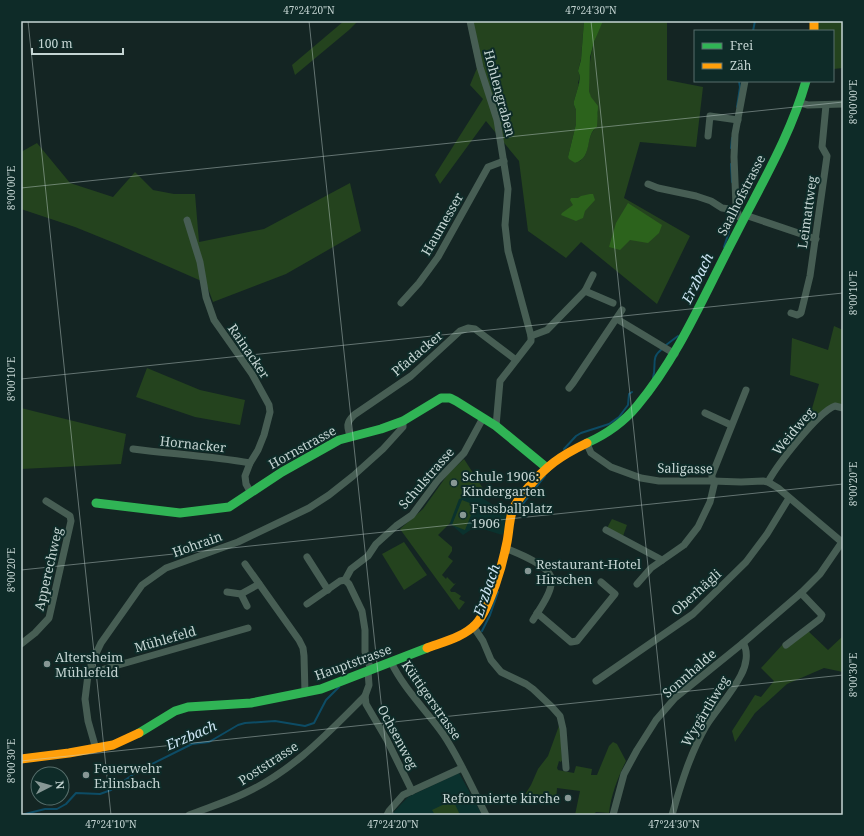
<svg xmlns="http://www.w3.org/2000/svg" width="864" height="836" font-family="'Noto Serif',serif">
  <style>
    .built { fill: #0b322e }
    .green { fill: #24431e }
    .forest { fill: #2c631c }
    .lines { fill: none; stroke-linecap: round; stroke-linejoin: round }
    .stream { stroke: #0d4c65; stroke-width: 2 }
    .street { stroke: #475e54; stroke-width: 7 }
    .fast { stroke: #30b455; stroke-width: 9 }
    .slow { stroke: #ff9f0a; stroke-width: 9 }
    .ticks { fill: none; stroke: #c5d5d3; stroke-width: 1; stroke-opacity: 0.45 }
    .poi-dot { fill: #879795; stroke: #0e2b28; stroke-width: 1.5 }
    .labels { text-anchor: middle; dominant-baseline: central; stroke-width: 4; stroke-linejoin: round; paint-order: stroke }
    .street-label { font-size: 13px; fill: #c5d5d3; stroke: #0e2b28 }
    .poi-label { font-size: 13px; fill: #c5d5d3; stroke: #0e2b28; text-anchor: start }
    .water-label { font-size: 14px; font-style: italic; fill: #cee6f4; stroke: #0e2b28 }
    .neatline { fill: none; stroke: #c5d5d3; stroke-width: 1.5 }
    .ticks-label { font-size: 10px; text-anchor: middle; fill: #c5d5d3 }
  </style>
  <rect width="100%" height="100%" fill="#142523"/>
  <g class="built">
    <polygon points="453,470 479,496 506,513 504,532 502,535 477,527 472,529 463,535 427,503"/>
    <polygon points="459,773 481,813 476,815 391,815 408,797"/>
  </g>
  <g class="green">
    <polygon points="344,21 358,21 349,30 295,75 292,65"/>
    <path d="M467,21h117l-3,38 -3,12 2,5 -2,7 1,1 -5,17v4l2,5v14l-8,33 7,6c18,-5 9,-27 22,-36l-1,-7 2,-8 -8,-16 -1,-5c0,-28 1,-45 14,-70h64v59l36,7 -7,60 -56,-5 -16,56 66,38 -33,68 -76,-62 -15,16 -38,-27 -9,-70 -33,-40 -46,63 -5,-9 48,-76 -13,-14 7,-17z"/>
    <polygon points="815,21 843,21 843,68 833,69 833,31 815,31"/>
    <polygon points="37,143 70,183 113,197 135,172 153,190 174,194 195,194 199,242 264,229 350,183 361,231 286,274 213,302 206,283 117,244 75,227 21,209 21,152"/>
    <polygon points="834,326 843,330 843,406 840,405 807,426 819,384 790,375 792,338 828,350"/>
    <polygon points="147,368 200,390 245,400 240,425 195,417 136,397"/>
    <polygon points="21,408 126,434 121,464 21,469"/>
    <polygon points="464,459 484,490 459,499 450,523 438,535 452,547 452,551 448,557 453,561 442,575 446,579 447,577 454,584 456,583 450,590 451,592 455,592 461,596 459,599 465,602 459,610 400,529 423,509 448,474"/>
    <polygon points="462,500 475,505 465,530 452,525"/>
    <polygon points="612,519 627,525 623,536 607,528"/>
    <polygon points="404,542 427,575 404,590 382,554"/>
    <polygon points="807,630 828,650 843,636 843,672 824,668 787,684 755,713 735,742 732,731 755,695 761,697 774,681 761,668 783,644 786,647"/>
    <path d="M560,723l2,37 -1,2 -2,-1 -2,7 1,2 16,3 2,-7 16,3 -1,6h6l12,-29 4,-4 4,2 9,17c-8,16 -15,34 -17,52l-13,-1 -3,3h-18l5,-24 -23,-3 -1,13 -37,3 12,-19 7,-16 10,-13z"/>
    <polygon points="453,800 460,815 435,815 432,810"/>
  </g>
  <g class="forest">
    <path d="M584,21h19l-9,21 -4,15 -1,34 2,6 7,9 -1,21c-13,8 -3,30 -22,36l-6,-4 -1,-2 8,-33v-14l-2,-5v-4l5,-17 1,-8 -2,-5 3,-11z"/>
    <polygon points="590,194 593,194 595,200 585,211 583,218 576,221 561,215 562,213 573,205 570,200 571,198 578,198 581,196"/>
    <polygon points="628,203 662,225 659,233 648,243 630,240 620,250 609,247 616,223"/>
  </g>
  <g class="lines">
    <g class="stream">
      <polyline points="753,31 755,21"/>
      <polyline points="737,107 740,87 739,81"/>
      <polyline points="731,148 732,138"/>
      <polyline points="731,164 732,182"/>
      <polyline points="724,247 729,232 732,213"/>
      <polyline points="666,345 678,336"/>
      <path d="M653,378c4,-13 -3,-20 9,-29"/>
      <polyline points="564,449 576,436 581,433 609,424 619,417 628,405 629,394 632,392"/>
      <polyline points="518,510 545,476"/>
      <polyline points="482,631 490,615 498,592"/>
      <polyline points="21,815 45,809 57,809 66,804 76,793 100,794 111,790 138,771 192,744 209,742 238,725 245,723 275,721 305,726 314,723 326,700 339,687"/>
    </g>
    <g class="street">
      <polyline points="470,21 480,67 497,120 508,189 505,225 508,251 531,336 531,341 500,381 496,426"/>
      <polyline points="800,103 808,105 843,104"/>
      <polyline points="708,136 710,116 738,120"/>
      <polyline points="648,184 658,188 696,196 711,201 722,208 737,210"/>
      <polyline points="745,215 816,239"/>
      <polyline points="743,219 739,217 736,206 734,157 735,134 745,81"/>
      <polyline points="187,220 200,262 206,297 214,320 252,374 269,405 270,412 264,435 258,450 250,463 245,476 246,484 251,493"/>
      <polyline points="585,291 613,303"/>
      <polyline points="401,303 419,283 438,257 488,167 504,161"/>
      <polyline points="791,313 797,315 801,313 810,276 827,156 822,147 826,105"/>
      <polyline points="617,319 675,354"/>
      <polyline points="531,336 547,330 585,291 593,275"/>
      <polyline points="569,388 573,383 622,310"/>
      <polyline points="705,413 731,425"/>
      <path d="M350,436c-3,-10 -4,-13 4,-21l57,-39 49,-45 8,-3 7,1 41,31"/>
      <polyline points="587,444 591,453 611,467 641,478 659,481 712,481 741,482 763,481 768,482 778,488 843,543"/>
      <path d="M133,449c39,5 78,7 117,14"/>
      <polyline points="712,481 712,475 746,390"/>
      <path d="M768,482c9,-17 50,-70 67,-76l8,2"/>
      <polyline points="606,530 662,560"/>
      <path d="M505,548c12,5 44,17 46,30 3,12 -12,32 -18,42"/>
      <polyline points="307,557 328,590"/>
      <polyline points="245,564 299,640 303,648 304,656 305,693"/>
      <polyline points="345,580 351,569 368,556 376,544 396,526 412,515 438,480 464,453 483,418"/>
      <polyline points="637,584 651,568 684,545 698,527 710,502 715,481"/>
      <polyline points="227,592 241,594 259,584"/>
      <polyline points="241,594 247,606"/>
      <polyline points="307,604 340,581 345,580 349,584 362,611 365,630 365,652 371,670"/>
      <polyline points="537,613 571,642 577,641 615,594 601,582"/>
      <polyline points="473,626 483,641 491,660 501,672 526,684 533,689 552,707 560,716 563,729 566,768"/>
      <polyline points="21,644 35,633 49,618 71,521 70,516 46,501"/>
      <polyline points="786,645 820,619 822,615 801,593"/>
      <path d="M391,662c13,27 35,48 52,72 17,25 29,54 43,81"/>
      <polyline points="90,669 101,670 248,628"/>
      <polyline points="368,671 369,685 365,696 366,704 387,740 412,791"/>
      <polyline points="596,681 693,614 746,562 767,534 789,498"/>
      <polyline points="96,749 88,721 85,699 88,675 92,662 101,643 142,585 166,568 238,542 309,508 329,495 353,476 383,449 403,427 403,421"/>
      <path d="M189,815c18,-7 37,-13 54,-21 49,-22 85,-61 122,-98"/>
      <polyline points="387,815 389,811 403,795 462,768"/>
      <polyline points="613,815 624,774 637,750 656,720 675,698 743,643 801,593 820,574 842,542"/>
      <path d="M672,815c9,-31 18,-61 34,-89 11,-17 26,-33 35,-51 5,-9 8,-23 2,-32"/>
    </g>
    <g class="fast">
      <path d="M587,443c20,-9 36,-20 50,-37 42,-50 67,-111 97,-168 26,-52 56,-101 72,-157"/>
      <polyline points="96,503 180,513 229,507 282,472 339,440 381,429 403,421 441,398 450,398 456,401 496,426 547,468"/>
      <polyline points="139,733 175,711 188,707 251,703 321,689 427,648"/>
    </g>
    <g class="slow">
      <polyline points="814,21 814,31"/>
      <path d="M427,648c16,-6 37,-11 49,-24 9,-10 14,-25 19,-38 5,-14 9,-29 12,-44 2,-10 2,-20 5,-30 3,-9 9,-16 15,-23 19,-23 33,-33 60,-46"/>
      <polyline points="21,759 69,753 113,745 139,733"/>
    </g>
  </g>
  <path class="ticks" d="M28,21l83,794M309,21l84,794M591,21l83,794M21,188l822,-86M21,379l822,-86M21,570l822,-86M21,761l822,-86"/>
  <g class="poi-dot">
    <circle cx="454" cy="483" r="4"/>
    <circle cx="463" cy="515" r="4"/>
    <circle cx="528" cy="571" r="4"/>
    <circle cx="47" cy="664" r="4"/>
    <circle cx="86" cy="775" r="4"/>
    <circle cx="568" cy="798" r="4"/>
  </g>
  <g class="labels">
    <g class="street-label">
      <text transform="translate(500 93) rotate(75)">Hohlengraben</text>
      <text transform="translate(741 195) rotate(-63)">Saalhofstrasse</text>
      <text transform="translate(807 212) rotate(-82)">Leimattweg</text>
      <text transform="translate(442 224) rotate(-60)">Haumesser</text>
      <text transform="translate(249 351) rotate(56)">Rainacker</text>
      <text transform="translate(417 353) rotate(-40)">Pfadacker</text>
      <text transform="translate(793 431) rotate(-50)">Weidweg</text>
      <text transform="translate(193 444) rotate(6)">Hornacker</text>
      <text transform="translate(302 447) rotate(-29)">Hornstrasse</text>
      <text transform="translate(685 468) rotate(1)">Saligasse</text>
      <text transform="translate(426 478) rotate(-49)">Schulstrasse</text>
      <text transform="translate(197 544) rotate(-20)">Hohrain</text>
      <text transform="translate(48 569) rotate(-77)">Apperechweg</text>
      <text transform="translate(696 592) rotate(-42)">Oberhägli</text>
      <text transform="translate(165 639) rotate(-16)">Mühlefeld</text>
      <text transform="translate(353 662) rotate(-20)">Hauptstrasse</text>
      <text transform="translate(689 673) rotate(-41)">Sonnhalde</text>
      <text transform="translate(432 700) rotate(55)">Küttigerstrasse</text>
      <text transform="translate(705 711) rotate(-59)">Wygärtliweg</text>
      <text transform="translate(398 737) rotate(62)">Ochsenweg</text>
      <text transform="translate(268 763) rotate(-33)">Poststrasse</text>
    </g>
    <g class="poi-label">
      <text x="462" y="476">Schule 1906:<tspan x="462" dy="15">Kindergarten</tspan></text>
      <text x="471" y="508">Fussballplatz<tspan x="471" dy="15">1906</tspan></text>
      <text x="536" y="564">Restaurant-Hotel<tspan x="536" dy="15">Hirschen</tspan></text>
      <text x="55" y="657">Altersheim<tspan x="55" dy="15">Mühlefeld</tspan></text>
      <text x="94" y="768">Feuerwehr<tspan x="94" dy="15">Erlinsbach</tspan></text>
      <text x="560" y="798" text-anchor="end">Reformierte kirche</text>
    </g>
    <g class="water-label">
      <text transform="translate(697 278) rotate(-64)">Erzbach</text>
      <text transform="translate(486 590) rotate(-71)">Erzbach</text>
      <text transform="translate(191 735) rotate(-23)">Erzbach</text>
    </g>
  </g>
  <rect width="864" height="836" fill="none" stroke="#0e2b28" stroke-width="44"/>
  <rect x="694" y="30" width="140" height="52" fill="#0e2b28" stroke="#576f6c"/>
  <rect x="702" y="43" width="20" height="6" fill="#30b455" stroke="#576f6c"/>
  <text x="730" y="50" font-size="12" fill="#c5d5d3">Frei</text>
  <rect x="702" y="63" width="20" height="6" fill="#ff9f0a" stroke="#576f6c"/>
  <text x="730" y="70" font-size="12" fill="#c5d5d3">Zäh</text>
  <g transform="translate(50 786) rotate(84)"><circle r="19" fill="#0e2b28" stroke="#576f6c"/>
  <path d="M0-3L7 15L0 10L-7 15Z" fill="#879795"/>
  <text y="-6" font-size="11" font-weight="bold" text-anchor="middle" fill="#c5d5d3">N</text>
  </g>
  <path d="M32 48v6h91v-6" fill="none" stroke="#c5d5d3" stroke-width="2"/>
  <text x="38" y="48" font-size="12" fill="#c5d5d3" stroke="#0e2b28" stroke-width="3" paint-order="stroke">100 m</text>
  <rect x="22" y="22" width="820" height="792" class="neatline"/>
  <g class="ticks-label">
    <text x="309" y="14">47°24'20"N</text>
    <text x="591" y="14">47°24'30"N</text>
    <text transform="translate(853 102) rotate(-90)" y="4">8°00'00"E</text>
    <text transform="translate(11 188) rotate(-90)" y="4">8°00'00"E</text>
    <text transform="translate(853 293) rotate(-90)" y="4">8°00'10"E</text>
    <text transform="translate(11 379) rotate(-90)" y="4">8°00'10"E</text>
    <text transform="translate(853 484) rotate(-90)" y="4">8°00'20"E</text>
    <text transform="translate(11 570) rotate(-90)" y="4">8°00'20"E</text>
    <text transform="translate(853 675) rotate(-90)" y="4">8°00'30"E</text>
    <text transform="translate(11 761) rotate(-90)" y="4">8°00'30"E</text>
    <text x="111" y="828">47°24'10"N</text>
    <text x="393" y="828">47°24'20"N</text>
    <text x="674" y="828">47°24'30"N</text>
  </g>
</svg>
